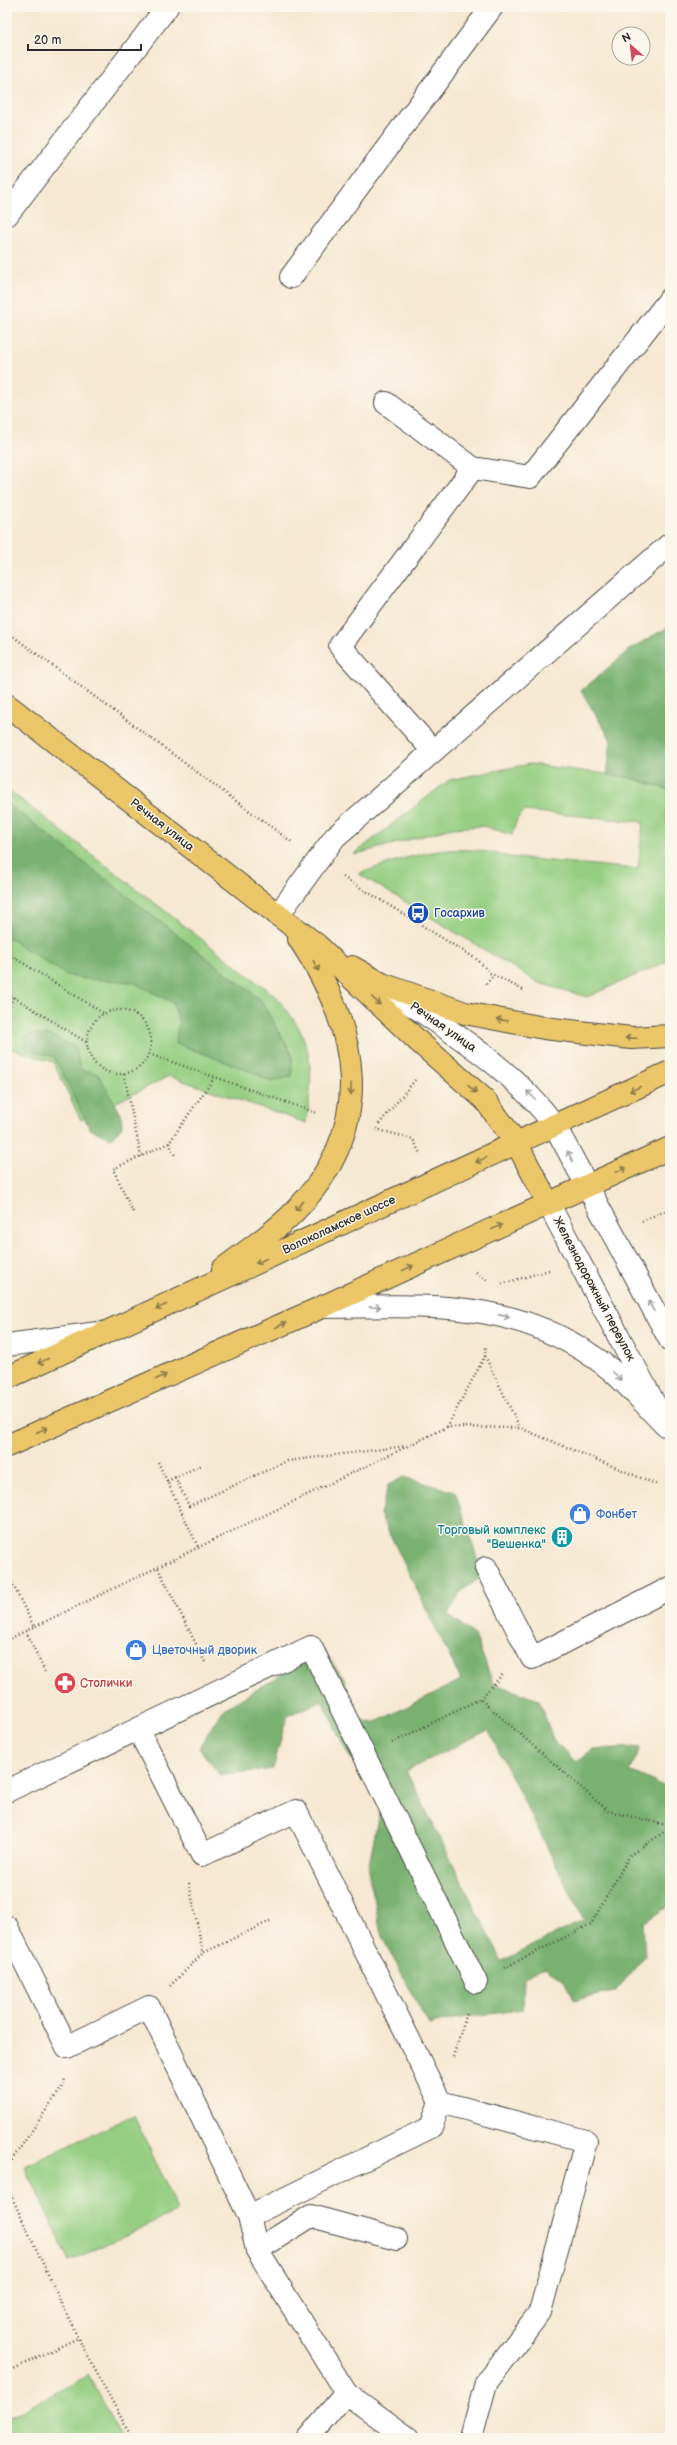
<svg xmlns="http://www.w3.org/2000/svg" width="677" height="2445" font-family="'Balsamiq Sans',sans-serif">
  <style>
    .green { fill: #95ce82; stroke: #607c56 }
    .forest { fill: #78b170; stroke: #526e4e; fill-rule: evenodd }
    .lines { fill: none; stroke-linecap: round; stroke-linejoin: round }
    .minor-casing { stroke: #494744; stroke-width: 24 }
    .major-casing { stroke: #494744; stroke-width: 24 }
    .path { stroke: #494744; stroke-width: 2.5; stroke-dasharray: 1 3; stroke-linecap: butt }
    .minor { stroke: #fff; stroke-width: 22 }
    .major { stroke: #ebc669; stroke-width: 22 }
    .oneway { stroke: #8b784a }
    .oneway2 { stroke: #a0a0a0 }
    .labels { text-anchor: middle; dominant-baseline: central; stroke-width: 3; stroke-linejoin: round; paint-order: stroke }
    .street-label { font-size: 12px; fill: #2b2b2b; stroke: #fbf7ec }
    .transit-label { font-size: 12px; fill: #164399; stroke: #fbf7ec; text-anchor: start }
    .shop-label { font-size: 12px; fill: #366cbe; stroke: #fbf7ec; text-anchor: start }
    .culture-label { font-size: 12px; fill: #0d838f; stroke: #fbf7ec; text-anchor: end }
    .health-label { font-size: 12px; fill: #be3a42; stroke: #fbf7ec; text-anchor: start }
  </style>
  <rect width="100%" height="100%" fill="#fbf7ec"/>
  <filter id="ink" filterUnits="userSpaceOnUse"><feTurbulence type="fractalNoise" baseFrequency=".025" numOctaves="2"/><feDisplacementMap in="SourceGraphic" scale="8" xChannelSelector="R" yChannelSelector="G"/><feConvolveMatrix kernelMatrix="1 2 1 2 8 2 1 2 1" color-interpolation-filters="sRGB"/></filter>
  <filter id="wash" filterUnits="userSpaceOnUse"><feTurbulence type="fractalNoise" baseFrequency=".012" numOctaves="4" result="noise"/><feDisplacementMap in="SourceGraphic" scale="16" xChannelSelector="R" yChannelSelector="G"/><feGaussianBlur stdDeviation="0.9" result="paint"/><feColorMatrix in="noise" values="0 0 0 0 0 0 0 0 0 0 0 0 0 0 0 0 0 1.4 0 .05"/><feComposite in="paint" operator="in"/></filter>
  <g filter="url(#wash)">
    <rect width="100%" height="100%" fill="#f6e8d2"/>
    <g class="green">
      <path d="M530,764l98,13 42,13v170l-83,37 -48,-14 -180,-109c50,-19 96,-34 149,-17l130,12 5,-47 -119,-11 -7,8 -5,16 -29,-9 -31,2 -99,27 96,-75z"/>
      <path d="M7,789l267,206c40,43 41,72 32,128l-137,-47 -88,44 -28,-58 -46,-15z"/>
      <polygon points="134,2115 178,2211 69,2261 25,2166"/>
      <polygon points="88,2375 123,2438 7,2438 7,2419"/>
    </g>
    <g class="forest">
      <polygon points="670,626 670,790 628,777 607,775 611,740 581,691 630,649"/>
      <polygon points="7,803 260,999 292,1054 292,1076 271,1082 252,1072 175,1043 179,1023 173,1003 133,982 86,979 66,975 7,937"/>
      <polygon points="32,1034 50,1035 76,1047 80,1069 98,1074 121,1114 122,1127 111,1138 90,1129 54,1057 25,1049 24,1038"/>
      <path d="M404,1477l51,15 28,84 -22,15 -13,24 27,20 18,48 46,17 14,39 23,23 17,-13 47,-2 -10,24 40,18v116l-27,18 2,33 -30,36 -40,8 -12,-19 -18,-14 -21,11 -1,31c-32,6 -64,7 -94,16l-47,-88 -14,-67 14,-74 -33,-40 -27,-55 -35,15 -14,53 -53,6 -21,-27 23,-38 101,-60 22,30 6,37 23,6 87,-43 -81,-166 8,-29zM488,1730l96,190 -82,41 -96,-190z"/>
    </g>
  </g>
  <g filter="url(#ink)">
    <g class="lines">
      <g class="minor-casing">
        <g id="minor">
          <polyline points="7,215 167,7"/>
          <polyline points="291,277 492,7"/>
          <polyline points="386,403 473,468"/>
          <polyline points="433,751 340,646 473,468 530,477 670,299"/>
          <polyline points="278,915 335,837 670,544"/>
          <path d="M390,990c59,41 122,77 165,136l115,214"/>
          <polyline points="548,1203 655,1405"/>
          <path d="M322,1307c108,-1 197,-10 288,62 20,17 37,38 55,56"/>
          <polyline points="7,1345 98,1333"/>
          <polyline points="486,1568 532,1658 670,1588"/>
          <polyline points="138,1729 202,1855 296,1811 440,2102 431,2127 249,2216"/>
          <polyline points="7,1791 311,1647 476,1982"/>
          <polyline points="7,1927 67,2047 149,2007 249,2216 257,2250 346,2393 408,2438"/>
          <polyline points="440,2102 586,2141 540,2312 486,2383 471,2438"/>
          <polyline points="257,2250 311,2216 396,2239"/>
          <polyline points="308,2438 346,2393"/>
        </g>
      </g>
      <g class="major-casing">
        <g id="major">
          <polyline points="7,705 317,945 419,1042 485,1100 517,1144 548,1203"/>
          <polyline points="352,967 382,984 465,1013 544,1028 631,1038 670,1036"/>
          <path d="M223,1269c23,-18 50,-35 71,-57 84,-85 66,-181 5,-273"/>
          <polyline points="7,1378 670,1072"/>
          <polyline points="7,1446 322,1307 670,1148"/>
        </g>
      </g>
      <g class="path">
        <polyline points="7,632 293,843"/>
        <polyline points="343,877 478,960 490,973 525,991"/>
        <polyline points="7,953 103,1013"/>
        <polyline points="486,984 494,975"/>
        <polyline points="7,993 86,1042"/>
        <circle cx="119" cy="1042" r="32"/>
        <polyline points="7,1013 13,997"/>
        <polyline points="149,1054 317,1113"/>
        <polyline points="124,1074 141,1157"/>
        <polyline points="379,1124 415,1080"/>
        <polyline points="376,1129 413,1139 420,1154"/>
        <polyline points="169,1143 175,1156"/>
        <polyline points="133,1212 113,1169 169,1143 214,1078"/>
        <polyline points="642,1221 670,1209"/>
        <polyline points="476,1272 488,1281"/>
        <polyline points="502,1284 549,1270"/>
        <polyline points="485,1356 520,1428"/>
        <polyline points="447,1427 485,1356 486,1345"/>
        <polyline points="158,1462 199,1549"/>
        <polyline points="175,1477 189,1506 287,1461 406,1446"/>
        <polyline points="167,1481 202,1465"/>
        <polyline points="9,1542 10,1579 34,1627"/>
        <polyline points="158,1568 205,1662"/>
        <polyline points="26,1631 45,1672"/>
        <polyline points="7,1640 447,1427 520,1428 658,1485"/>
        <polyline points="480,1699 504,1673"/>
        <polyline points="392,1743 480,1699 608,1811 670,1826"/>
        <polyline points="189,1883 203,1953"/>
        <polyline points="504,1968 591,1924 630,1855 670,1828"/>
        <polyline points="170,1986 203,1953 270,1921"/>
        <polyline points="453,2057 467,2013"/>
        <polyline points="7,2167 64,2084 65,2077"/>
        <polyline points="7,2187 78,2338 132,2438"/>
        <polyline points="7,2372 78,2338"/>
      </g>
      <use href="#minor" class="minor"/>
      <use href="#major" class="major"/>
    </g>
    <defs><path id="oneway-shaft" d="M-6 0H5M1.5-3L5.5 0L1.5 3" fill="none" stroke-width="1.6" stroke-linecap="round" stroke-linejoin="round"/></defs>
    <g class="oneway">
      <use href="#oneway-shaft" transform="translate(316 966) rotate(63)"/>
      <use href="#oneway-shaft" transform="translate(376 1001) rotate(44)"/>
      <use href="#oneway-shaft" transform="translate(502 1020) rotate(-170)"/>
      <use href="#oneway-shaft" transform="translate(631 1038) rotate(-178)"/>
      <use href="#oneway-shaft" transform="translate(351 1089) rotate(91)"/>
      <use href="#oneway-shaft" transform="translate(472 1089) rotate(41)"/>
      <use href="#oneway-shaft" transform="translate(635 1089) rotate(155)"/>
      <use href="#oneway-shaft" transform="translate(481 1160) rotate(156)"/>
      <use href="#oneway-shaft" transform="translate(621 1170) rotate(-24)"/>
      <use href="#oneway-shaft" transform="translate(299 1206) rotate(129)"/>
      <use href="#oneway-shaft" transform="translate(497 1227) rotate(-25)"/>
      <use href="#oneway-shaft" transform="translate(261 1261) rotate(155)"/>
      <use href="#oneway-shaft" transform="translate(408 1268) rotate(-24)"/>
      <use href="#oneway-shaft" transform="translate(161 1307) rotate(155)"/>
      <use href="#oneway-shaft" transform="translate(281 1325) rotate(-24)"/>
      <use href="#oneway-shaft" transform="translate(43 1361) rotate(155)"/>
      <use href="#oneway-shaft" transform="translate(161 1377) rotate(-24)"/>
      <use href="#oneway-shaft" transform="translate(42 1430) rotate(-24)"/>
    </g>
    <g class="oneway2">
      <use href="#oneway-shaft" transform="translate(531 1095) rotate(-135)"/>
      <use href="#oneway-shaft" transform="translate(570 1156) rotate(-117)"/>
      <use href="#oneway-shaft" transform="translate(651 1306) rotate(-119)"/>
      <use href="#oneway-shaft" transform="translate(375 1307)"/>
      <use href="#oneway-shaft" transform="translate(504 1316) rotate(13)"/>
      <use href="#oneway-shaft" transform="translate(617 1376) rotate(45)"/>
    </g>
  </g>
  <defs>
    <g id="bus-disc" transform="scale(1.15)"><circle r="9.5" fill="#1a4fb4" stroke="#fbf7ec"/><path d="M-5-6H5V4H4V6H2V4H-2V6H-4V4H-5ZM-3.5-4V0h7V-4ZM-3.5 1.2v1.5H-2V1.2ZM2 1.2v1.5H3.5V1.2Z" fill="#fff"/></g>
    <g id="shop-disc" transform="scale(1.15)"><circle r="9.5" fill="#3f7fe0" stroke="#fbf7ec"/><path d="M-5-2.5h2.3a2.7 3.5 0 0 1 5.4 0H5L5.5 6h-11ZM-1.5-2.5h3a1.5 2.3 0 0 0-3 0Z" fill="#fff"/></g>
    <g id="building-disc" transform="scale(1.15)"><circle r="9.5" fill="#0f9aa8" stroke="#fbf7ec"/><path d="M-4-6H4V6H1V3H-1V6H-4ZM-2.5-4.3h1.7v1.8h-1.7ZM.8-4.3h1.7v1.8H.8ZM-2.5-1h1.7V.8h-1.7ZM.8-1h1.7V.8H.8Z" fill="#fff"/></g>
    <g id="pharmacy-disc" transform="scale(1.15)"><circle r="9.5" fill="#e0444e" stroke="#fbf7ec"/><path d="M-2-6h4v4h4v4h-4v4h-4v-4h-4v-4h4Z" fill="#fff"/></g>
  </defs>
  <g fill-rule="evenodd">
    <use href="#bus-disc" x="418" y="913"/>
    <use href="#shop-disc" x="580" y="1514"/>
    <use href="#building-disc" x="562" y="1537"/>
    <use href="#shop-disc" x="136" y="1650"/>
    <use href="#pharmacy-disc" x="65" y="1683"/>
  </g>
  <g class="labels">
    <g class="street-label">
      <text transform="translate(162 825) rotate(38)">Речная улица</text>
      <text transform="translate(443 1027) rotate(35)">Речная улица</text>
      <text transform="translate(339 1225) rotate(-25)">Волоколамское шоссе</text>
      <text transform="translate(594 1289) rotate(62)">Железнодорожный переулок</text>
    </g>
    <g class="transit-label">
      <text x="434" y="913">Госархив</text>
    </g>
    <g class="shop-label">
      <text x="596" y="1514">Фонбет</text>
      <text x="152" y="1650">Цветочный дворик</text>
    </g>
    <g class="culture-label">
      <text x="546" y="1530">Торговый комплекс<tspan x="546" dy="14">"Вешенка"</tspan></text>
    </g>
    <g class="health-label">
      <text x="80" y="1683">Столички</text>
    </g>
  </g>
  <rect width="677" height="2445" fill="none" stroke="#fbf7ec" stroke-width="24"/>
  <g transform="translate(631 46) rotate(332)"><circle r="19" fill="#fbf7ec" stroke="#a8a59f"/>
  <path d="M0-3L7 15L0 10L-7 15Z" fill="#d1495b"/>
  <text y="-6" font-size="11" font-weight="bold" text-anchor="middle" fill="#2b2b2b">N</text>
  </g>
  <path d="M28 44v6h113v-6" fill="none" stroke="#2b2b2b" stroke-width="2"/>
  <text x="34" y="44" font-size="12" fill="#2b2b2b" stroke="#fbf7ec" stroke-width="3" paint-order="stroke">20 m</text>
</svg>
